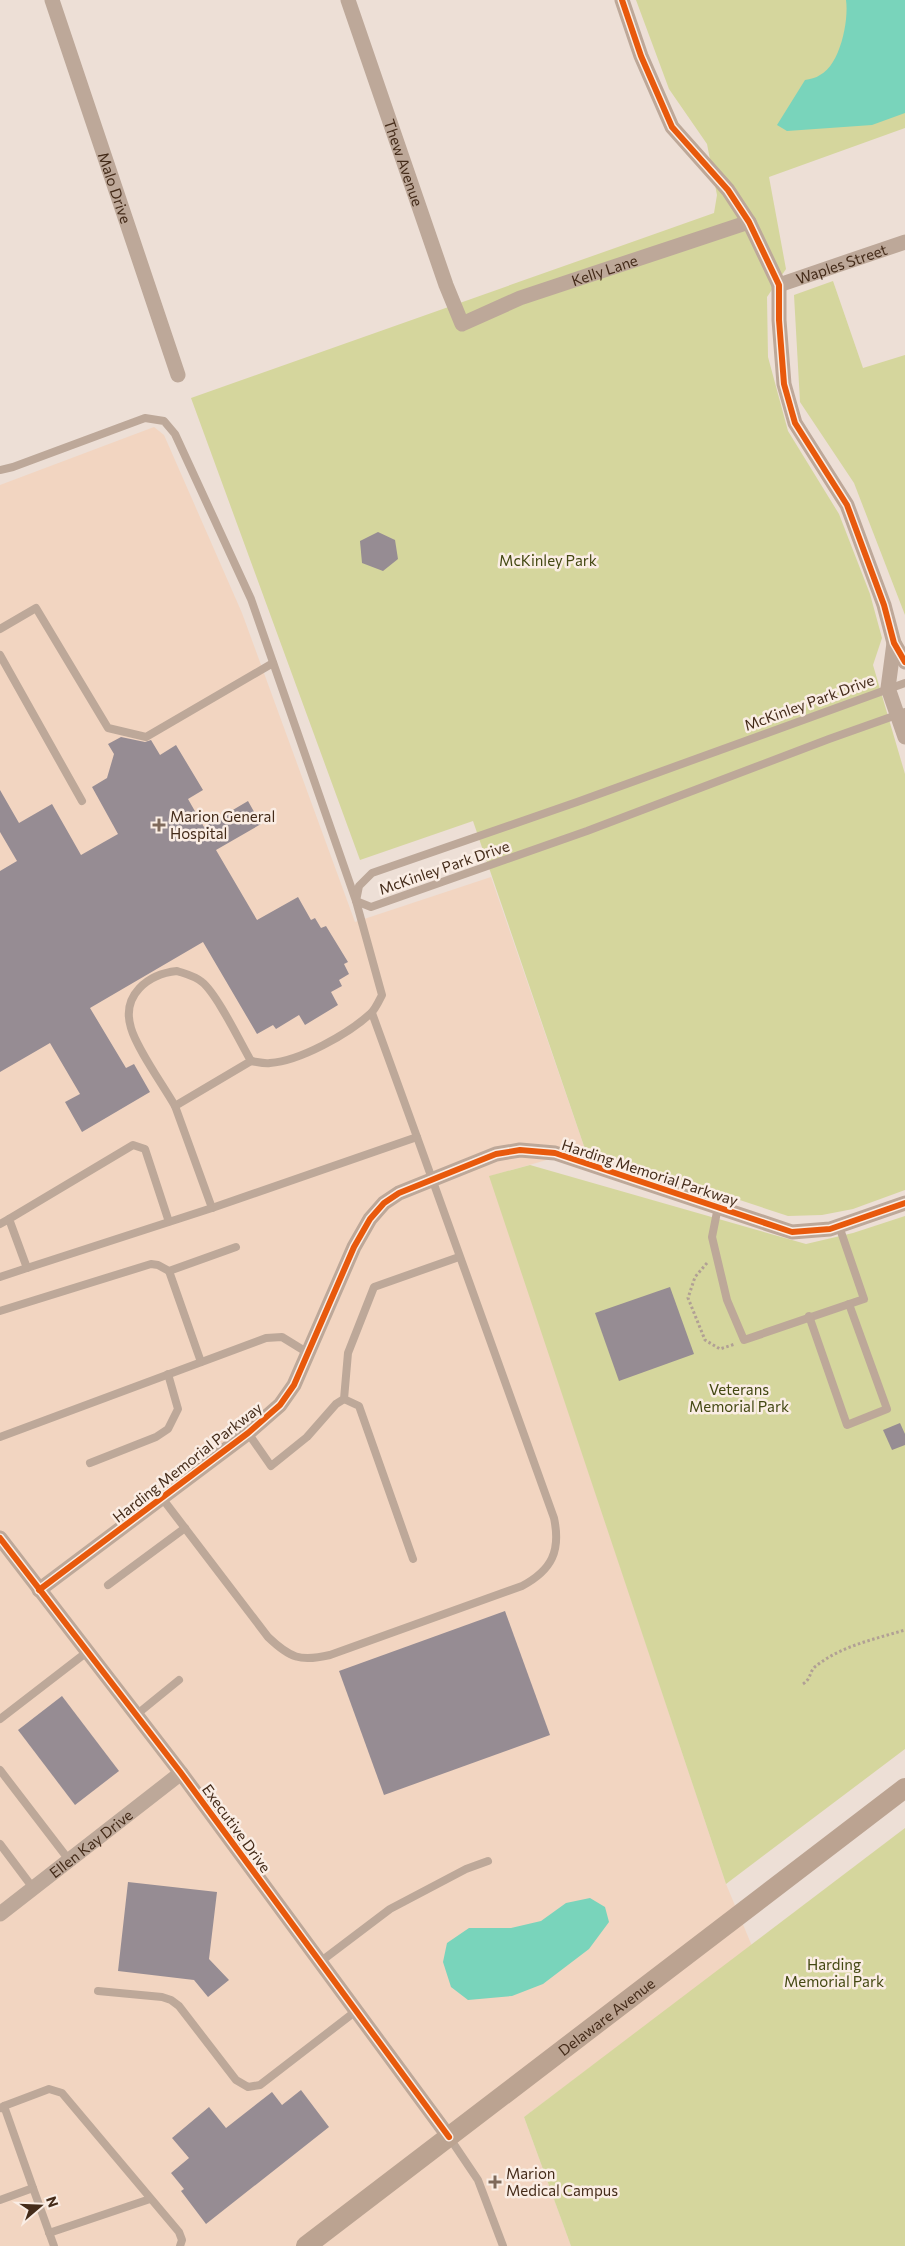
<svg xmlns="http://www.w3.org/2000/svg" width="905" height="2246" font-family="Commissioner,sans-serif">
  <style>
    .built { fill: #f2d5c1 }
    .green { fill: #d5d69d }
    .water { fill: #79d4bb }
    .building { fill: #968c93 }
    .lines { fill: none; stroke-linecap: round; stroke-linejoin: round }
    .path { stroke: #b1a095; stroke-width: 3; stroke-dasharray: 2.5 2.5; stroke-linecap: butt }
    .service { stroke: #bda899; stroke-width: 8 }
    .minor { stroke: #bda899; stroke-width: 15 }
    .secondary { stroke: #bba391; stroke-width: 20 }
    .cycleway-casing { stroke: #faede4; stroke-width: 9 }
    .cycleway { stroke: #e8590c; stroke-width: 6 }
    .poi-dot { fill: #7f6a5b; stroke: #faede4; stroke-width: 2 }
    .labels { text-anchor: middle; dominant-baseline: central; stroke-width: 5; stroke-linejoin: round; paint-order: stroke }
    .street-label { font-size: 15px; fill: #442b19; stroke: #faede4 }
    .park-label { font-size: 15px; fill: #434812; stroke: #faede4 }
    .poi-label { font-size: 15px; fill: #442b19; stroke: #faede4; text-anchor: start }
  </style>
  <rect width="100%" height="100%" fill="#eddfd6"/>
  <polygon class="built" points="154,427 164,435 242,613 355,922 491,877 585,1149 490,1176 726,1884 752,1946 524,2117 571,2246 0,2246 0,485"/>
  <g class="green">
    <polygon points="636,0 905,0 905,128 769,177 786,269 767,297 768,357 788,431 839,514 870,594 882,638 873,665 905,774 905,1190 853,1209 822,1215 788,1216 585,1149 473,821 360,860 191,398 714,213 717,195 707,144 669,89"/>
    <polygon points="833,281 863,368 905,355 905,615 854,483 800,402 794,295"/>
    <polygon points="530,1165 806,1244 853,1233 905,1216 905,1749 726,1884 489,1176"/>
    <polygon points="905,1828 905,2246 571,2246 524,2117"/>
  </g>
  <g class="water">
    <path d="M846,0h59v113l-33,12 -85,6 -10,-6 28,-45c5,-1 11,-2 15,-5 20,-10 29,-54 26,-75z"/>
    <polygon points="590,1898 605,1907 609,1922 589,1949 543,1984 512,1996 468,2000 451,1987 443,1962 447,1943 469,1928 511,1928 541,1921 566,1903"/>
  </g>
  <g class="building">
    <polygon points="378,532 395,540 398,559 383,571 362,563 360,541"/>
    <polygon points="121,737 145,742 151,740 160,755 176,745 203,790 188,799 204,827 248,801 261,824 216,850 257,920 298,897 311,920 315,918 321,928 326,926 348,962 344,964 349,974 339,980 342,986 331,992 338,1005 305,1025 299,1015 276,1029 273,1025 257,1034 203,942 90,1008 126,1068 134,1064 150,1092 82,1132 65,1102 80,1094 50,1043 0,1072 0,871 17,861 0,832 0,790 19,823 52,804 81,855 118,834 92,787 107,778 114,754 108,744"/>
    <polygon points="670,1287 694,1354 619,1381 595,1313"/>
    <polygon points="900,1423 905,1434 905,1445 892,1450 883,1430"/>
    <polygon points="505,1611 550,1735 384,1795 339,1671"/>
    <polygon points="62,1696 119,1771 75,1805 18,1730"/>
    <polygon points="128,1882 217,1892 209,1959 229,1980 208,1997 194,1980 118,1971"/>
    <polygon points="301,2090 329,2127 206,2224 181,2191 184,2189 171,2173 189,2158 172,2138 209,2107 226,2128 272,2092 282,2105"/>
  </g>
  <g class="lines">
    <g class="path">
      <polyline points="707,1263 695,1277 688,1298 705,1340 720,1349 735,1344"/>
      <path d="M803,1684c9,-6 6,-13 13,-18 25,-20 59,-27 89,-36"/>
    </g>
    <g class="service">
      <path d="M0,470l13,-3 132,-49 19,3 11,13 76,165 105,302 26,94c-3,6 -7,15 -12,19 -22,20 -70,47 -100,49 -6,1 -12,-1 -19,-2"/>
      <polyline points="0,629 36,608 108,728 146,737 273,663"/>
      <polyline points="0,655 82,801"/>
      <polyline points="905,683 577,802 372,873 359,886 356,901 371,907 587,831 829,739 905,712"/>
      <path d="M177,971c9,3 18,5 25,11 15,12 38,60 49,79l-76,45c-12,-21 -38,-57 -44,-78 -10,-33 17,-54 46,-57z"/>
      <polyline points="175,1106 212,1208 417,1137 372,1013"/>
      <polyline points="718,1207 712,1237 727,1300 744,1340 864,1299 839,1226"/>
      <polyline points="169,1222 145,1149 133,1145 9,1219 27,1268 212,1208"/>
      <polyline points="0,1224 9,1219"/>
      <polyline points="169,1271 201,1362"/>
      <polyline points="0,1277 27,1268"/>
      <polyline points="0,1311 151,1264 158,1265 169,1271 236,1247"/>
      <polyline points="809,1316 847,1425 887,1409 849,1304"/>
      <polyline points="344,1399 359,1406 413,1559"/>
      <polyline points="248,1433 271,1466 307,1437 336,1404 344,1399 348,1353 374,1287 459,1257"/>
      <polyline points="0,1437 266,1338 282,1337 308,1353"/>
      <polyline points="90,1463 156,1437 168,1429 178,1409 168,1374"/>
      <path d="M162,1498l106,139c22,21 32,25 62,18l192,-69c30,-16 39,-35 32,-68l-137,-381"/>
      <polyline points="108,1585 185,1528"/>
      <polyline points="136,1715 179,1680"/>
      <polyline points="0,1719 87,1652"/>
      <polyline points="0,1770 69,1860"/>
      <polyline points="0,1844 33,1888"/>
      <polyline points="320,1962 390,1909 466,1869 488,1861"/>
      <polyline points="98,1991 162,1997 171,2000 179,2006 236,2080 248,2087 260,2085 356,2011"/>
      <polyline points="4,2106 49,2089 62,2093 179,2232 182,2240 180,2246"/>
      <polyline points="1,2108 4,2106 33,2188"/>
      <polyline points="449,2137 478,2180 503,2246"/>
      <polyline points="0,2200 33,2188 54,2246"/>
      <polyline points="49,2233 150,2199"/>
    </g>
    <g class="minor">
      <path id="s1" d="M52,0l126,375"/>
      <path id="s2" d="M348,0l98,285 16,39 58,-26 229,-76"/>
      <polyline points="622,0 641,56 672,127 728,190 749,222 779,285 779,320 784,384 795,423 847,505 884,605 894,643 905,662"/>
      <path id="s3" d="M779,285l126,-43"/>
      <polyline points="894,643 888,688 905,737"/>
      <polyline points="0,1538 181,1773 449,2137"/>
      <polyline points="39,1590 248,1433 280,1405 294,1385 354,1247 370,1219 384,1203 399,1193 496,1154 520,1150 555,1153 792,1232 830,1229 905,1203"/>
      <path id="s4" d="M0,1914l181,-141"/>
    </g>
    <path class="secondary" id="s5" d="M306,2246l599,-458"/>
    <g class="cycleway-casing">
      <g id="cycleway">
        <polyline points="622,0 641,56 672,127 728,190 749,222 779,285 779,320 784,384 795,423 847,505 884,605 894,643 905,662"/>
        <polyline points="0,1538 181,1773 449,2137"/>
        <polyline points="39,1590 248,1433 280,1405 294,1385 354,1247 370,1219 384,1203 399,1193 496,1154 520,1150 555,1153 792,1232 830,1229 905,1203"/>
      </g>
    </g>
    <use href="#cycleway" class="cycleway"/>
  </g>
  <g class="poi-dot">
    <path d="M156.5 817.5h5v5h5v5h-5v5h-5v-5h-5v-5h5z"/>
    <path d="M492.5 2174.5h5v5h5v5h-5v5h-5v-5h-5v-5h5z"/>
  </g>
  <g class="labels">
    <g class="street-label">
      <text stroke="none"><textPath href="#s2" startOffset="172">Thew Avenue</textPath></text>
      <text stroke="none"><textPath href="#s1" startOffset="198">Malo Drive</textPath></text>
      <text stroke="none"><textPath href="#s3" startOffset="66">Waples Street</textPath></text>
      <text stroke="none"><textPath href="#s2" startOffset="496">Kelly Lane</textPath></text>
      <text transform="translate(809 702) rotate(-20)">McKinley Park Drive</text>
      <text transform="translate(444 867) rotate(-19)">McKinley Park Drive</text>
      <text transform="translate(650 1172) rotate(18)">Harding Memorial Parkway</text>
      <text transform="translate(187 1462) rotate(-38)">Harding Memorial Parkway</text>
      <text transform="translate(237 1828) rotate(54)">Executive Drive</text>
      <text stroke="none"><textPath href="#s4" startOffset="115">Ellen Kay Drive</textPath></text>
      <text stroke="none"><textPath href="#s5" startOffset="378">Delaware Avenue</textPath></text>
    </g>
    <g class="park-label">
      <text x="548" y="560">McKinley Park</text>
      <text x="739" y="1389">Veterans<tspan x="739" dy="17">Memorial Park</tspan></text>
      <text x="834" y="1964">Harding<tspan x="834" dy="17">Memorial Park</tspan></text>
    </g>
    <g class="poi-label">
      <text x="170" y="816">Marion General<tspan x="170" dy="17">Hospital</tspan></text>
      <text x="506" y="2173">Marion<tspan x="506" dy="17">Medical Campus</tspan></text>
    </g>
  </g>
  <g transform="translate(40 2206) rotate(71)" stroke="#faede4" stroke-width="4" paint-order="stroke">
  <path d="M0-4L9 19L0 12L-9 19Z" fill="#442b19"/>
  <text y="-8" font-size="14" font-weight="bold" text-anchor="middle" fill="#442b19">N</text>
  </g>
</svg>
